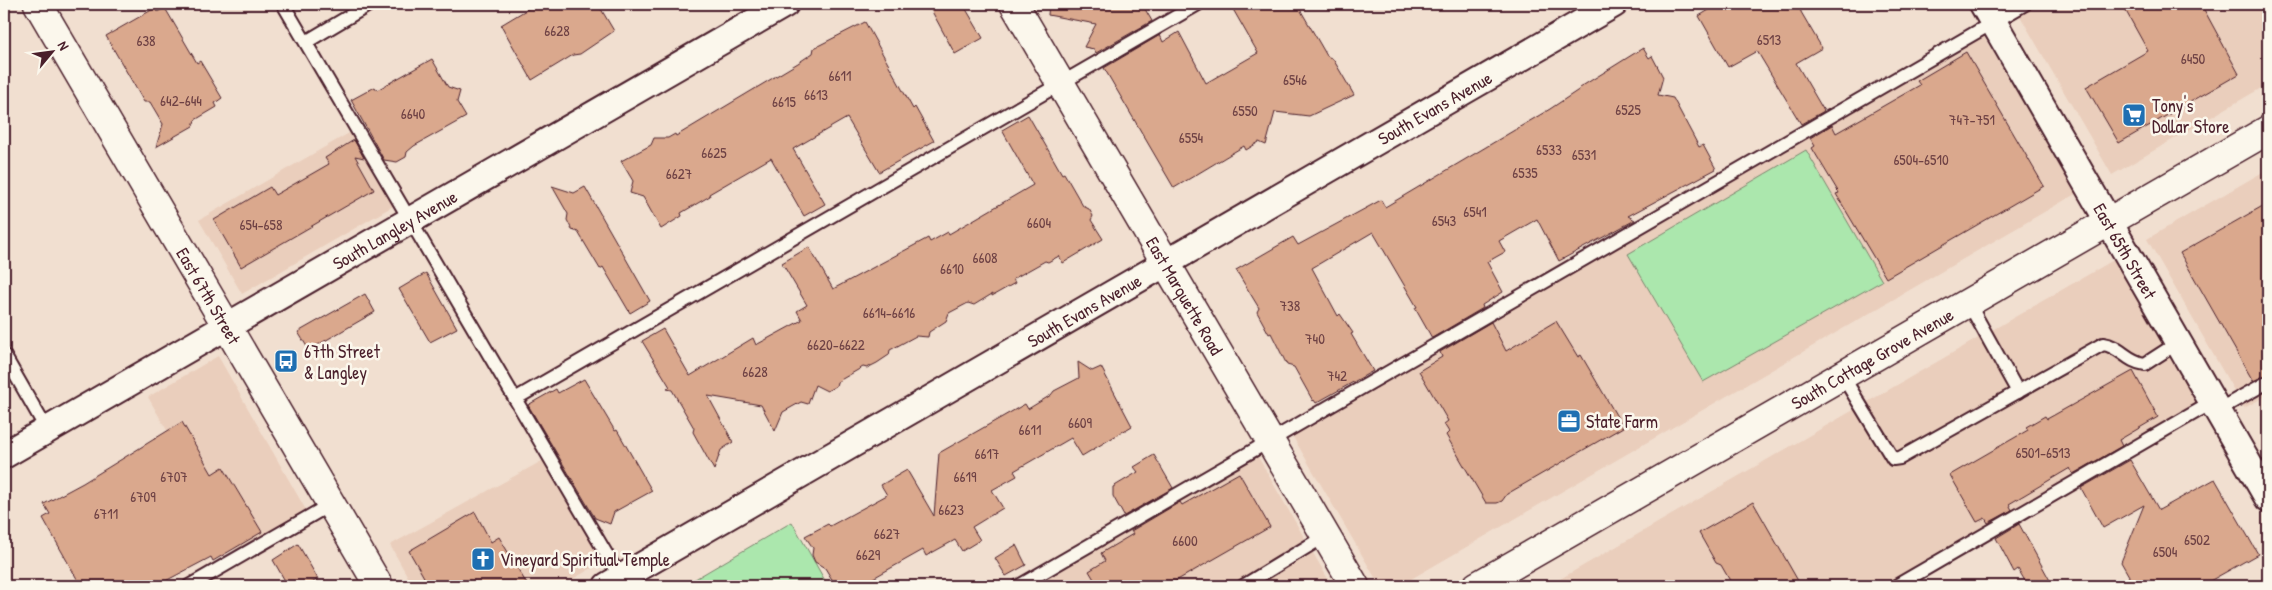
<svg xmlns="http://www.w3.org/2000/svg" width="2272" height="590" font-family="'Patrick Hand',sans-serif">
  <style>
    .built { fill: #eacebc }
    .green { fill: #abe7ad; stroke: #7a836c }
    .building { fill: #daa88d; stroke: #4a1f2b }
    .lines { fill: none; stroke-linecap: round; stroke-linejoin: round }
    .service-casing { stroke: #4a1f2b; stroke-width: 16 }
    .minor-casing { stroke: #4a1f2b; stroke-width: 30 }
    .tertiary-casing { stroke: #4a1f2b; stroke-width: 31 }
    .secondary-casing { stroke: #4a1f2b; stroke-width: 31 }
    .service { stroke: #fbf7ec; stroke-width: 12 }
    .minor { stroke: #fbf7ec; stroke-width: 26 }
    .tertiary { stroke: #fbf7ec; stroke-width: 28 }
    .secondary { stroke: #fbf7ec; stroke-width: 28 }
    .labels { text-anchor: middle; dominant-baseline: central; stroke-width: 5; stroke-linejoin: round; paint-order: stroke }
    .number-label { font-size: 15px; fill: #6e4144 }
    .poi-label { font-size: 18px; fill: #4a1f2b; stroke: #fbf7ec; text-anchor: start }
    .street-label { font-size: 18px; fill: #4a1f2b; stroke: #fbf7ec }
  </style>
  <rect width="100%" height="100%" fill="#f1dfd0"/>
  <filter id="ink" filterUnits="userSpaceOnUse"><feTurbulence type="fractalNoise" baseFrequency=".02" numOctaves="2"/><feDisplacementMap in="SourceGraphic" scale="10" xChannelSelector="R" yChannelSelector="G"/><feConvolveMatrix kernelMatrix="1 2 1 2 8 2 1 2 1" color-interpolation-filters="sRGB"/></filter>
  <g filter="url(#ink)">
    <g class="built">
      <polygon points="2025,4 2268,4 2268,84 2112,175 2016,9"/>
      <polygon points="1980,30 2077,193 1399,586 1380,586 1289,430"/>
      <polygon points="356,129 400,202 242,294 199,220"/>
      <polygon points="2268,169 2268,395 2244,408 2147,239"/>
      <polygon points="2117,258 2200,410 1896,586 1548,586"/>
      <polygon points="218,356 310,517 239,557 148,397"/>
      <polygon points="1254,450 1332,586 1019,586"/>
      <polygon points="549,457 609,558 561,586 413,586 390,545"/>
    </g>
    <g class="green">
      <polygon points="1806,150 1882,281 1703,382 1628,254"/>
      <polygon points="792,522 828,586 685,585"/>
    </g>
    <g class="building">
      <polygon points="536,4 598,4 614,31 580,54 573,55 532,80 501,25"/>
      <polygon points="928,4 963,4 983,38 955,54"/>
      <polygon points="1049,4 1142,4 1152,21 1096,53 1094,49 1084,47 1096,24 1048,15"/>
      <polygon points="1230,4 1297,4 1327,56 1333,59 1354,95 1309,116 1275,112 1266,145 1259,142 1246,150 1244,146 1174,188 1104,68 1160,35 1163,42 1179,32 1206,83 1258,53"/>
      <polygon points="1719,4 1800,4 1801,12 1822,48 1796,63 1824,111 1801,124 1757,51 1728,67 1699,16"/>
      <polygon points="2122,4 2201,4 2239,74 2119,143 2086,87 2148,51"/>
      <polygon points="155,8 157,12 165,8 197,63 200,61 222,98 215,103 217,107 195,120 193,126 156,147 163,124 150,102 144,102 106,36"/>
      <polygon points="865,22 913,109 915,107 934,141 879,172 847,118 793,149 825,204 804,216 771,158 709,194 710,196 681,213 682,216 661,229 643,197 630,193 633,181 621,161 651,145 654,138 668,138 675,134 676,136 798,63 813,53 814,48"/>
      <polygon points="1643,48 1649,58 1652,56 1663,77 1658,95 1673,98 1699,147 1703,145 1716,169 1628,216 1635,220 1559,261 1537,219 1499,241 1505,252 1487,262 1503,292 1482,305 1483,308 1432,338 1415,308 1417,307 1373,232 1312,268 1338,316 1340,314 1353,333 1351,334 1373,371 1316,403 1314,400 1313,401 1294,367 1287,365 1271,333 1269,334 1257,312 1259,308 1236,270 1293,237 1298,245 1381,200 1385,207 1550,109 1580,89 1579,88"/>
      <polygon points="1966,52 2044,186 1886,278 1836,194 1839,193 1812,148 1815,146 1810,138 1832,125 1836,133 1920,85 1917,81"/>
      <polygon points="432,59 448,87 460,91 457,102 466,117 414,146 407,152 406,157 397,162 384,160 351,100 375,87 377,90"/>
      <polygon points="1028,115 1062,174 1064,173 1083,206 1089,209 1093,216 1091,220 1103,239 1063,263 1059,256 1048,262 1045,261 1013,279 1015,283 992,296 992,294 974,305 968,303 949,313 946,321 929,332 928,337 916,336 890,350 889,355 877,363 867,368 863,367 837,382 836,386 827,391 815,385 808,404 801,402 783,412 775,431 761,405 708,396 733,442 721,450 714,470 693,432 694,428 672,390 667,389 670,387 642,341 663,329 690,376 753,338 756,345 802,320 797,311 807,305 782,263 809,247 833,289 928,238 930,242 948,232 949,234 1033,185 1002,130"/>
      <polygon points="354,140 364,158 355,156 374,190 241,267 214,220 270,187 275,195 329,164 325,158"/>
      <polygon points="552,186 574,193 585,187 650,301 630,313 603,267 600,269 578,232 572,230 567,220 568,214"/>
      <polygon points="2268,203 2268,374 2253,381 2180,253"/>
      <polygon points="426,273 457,328 430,342 399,289"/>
      <polygon points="365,294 375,312 309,350 298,332"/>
      <polygon points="1556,321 1578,357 1581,355 1623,427 1507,494 1502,501 1497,503 1486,503 1446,435 1449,432 1444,424 1448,421 1419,371 1442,357 1440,352 1491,322 1506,351"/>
      <polygon points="1078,362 1092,371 1101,367 1132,426 1082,456 1071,438 1014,471 1017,476 992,490 1003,508 972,527 980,540 962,551 955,540 926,556 923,550 859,586 836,586 825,568 815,562 812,555 813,548 805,536 828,524 830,526 887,495 881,485 907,470 934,516 939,453 1025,404 1028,409 1051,395 1054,391 1079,378"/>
      <polygon points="2133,371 2158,417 2119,440 2122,446 2073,474 2070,468 2009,504 2012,510 1988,523 1985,518 1977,522 1950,475 2028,430 2026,427 2045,416 2047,419"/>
      <polygon points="584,379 615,431 617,430 652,491 614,512 610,524 595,518 528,405 556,389 558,393"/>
      <polygon points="182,422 212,474 223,467 262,532 213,561 211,557 156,586 81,586 43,518 50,514 44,504 83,483"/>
      <polygon points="1154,455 1173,488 1124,516 1113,496 1113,487 1138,472 1134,467"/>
      <polygon points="2130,460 2159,510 2215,479 2258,554 2201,586 2126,586 2129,576 2121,562 2144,505 2103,528 2081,488"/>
      <polygon points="1239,473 1270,527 1167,586 1098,586 1089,571 1105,561 1101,553 1133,534 1131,531 1180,502 1182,505"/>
      <polygon points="1753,502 1801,586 1733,586 1721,565 1716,563 1699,533"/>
      <polygon points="475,512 491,542 499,537 528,586 429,586 409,551"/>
      <polygon points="2019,524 2053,586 2028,586 2018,569 2014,572 1996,538"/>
      <polygon points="298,544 318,579 307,586 288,586 273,560"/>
      <polygon points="1016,545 1026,565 1006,576 995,558"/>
    </g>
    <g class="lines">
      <g class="service-casing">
        <g id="service">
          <polyline points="283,4 621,579"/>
          <polyline points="306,42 370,4"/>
          <polyline points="1968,302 2018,392"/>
          <polyline points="4,355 47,430"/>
          <path d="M1842,375l51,84 7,-1 203,-114c17,2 24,18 42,20l34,-22"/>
          <polyline points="515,399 1198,4"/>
          <polyline points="2218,410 2268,382"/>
          <polyline points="189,586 331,504"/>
          <polyline points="1019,586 2025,4"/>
          <polyline points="1243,586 1325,536"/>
          <polyline points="1896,586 2213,402"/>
        </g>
      </g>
      <g class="minor-casing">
        <g id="minor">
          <path id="s1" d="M1983,4l285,494"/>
          <path id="s2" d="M4,455l781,-451"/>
          <path id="s3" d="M607,586l1007,-582"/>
        </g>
      </g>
      <g class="tertiary-casing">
        <g id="tertiary">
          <path id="s4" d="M38,4l341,582"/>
          <path id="s5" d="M1014,4l341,582"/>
        </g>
      </g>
      <g class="secondary-casing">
        <g id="secondary">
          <path id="s6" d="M1477,586l791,-456"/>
        </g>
      </g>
      <use href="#service" class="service"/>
      <use href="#minor" class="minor"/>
      <use href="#tertiary" class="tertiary"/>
      <use href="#secondary" class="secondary"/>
    </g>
  </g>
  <defs>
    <g id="supermarket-square" transform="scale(1.25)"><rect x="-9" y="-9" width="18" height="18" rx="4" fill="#1f6fb2" stroke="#fbf7ec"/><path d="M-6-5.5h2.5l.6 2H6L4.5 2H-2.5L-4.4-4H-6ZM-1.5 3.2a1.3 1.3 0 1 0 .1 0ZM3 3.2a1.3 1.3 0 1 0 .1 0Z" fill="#fff"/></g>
    <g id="bus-square" transform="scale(1.25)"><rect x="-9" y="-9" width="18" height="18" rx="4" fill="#1f6fb2" stroke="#fbf7ec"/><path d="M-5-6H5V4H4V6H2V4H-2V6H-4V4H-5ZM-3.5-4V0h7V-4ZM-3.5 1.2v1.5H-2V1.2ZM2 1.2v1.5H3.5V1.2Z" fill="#fff"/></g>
    <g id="office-square" transform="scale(1.25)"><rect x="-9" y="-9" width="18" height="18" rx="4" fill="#1f6fb2" stroke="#fbf7ec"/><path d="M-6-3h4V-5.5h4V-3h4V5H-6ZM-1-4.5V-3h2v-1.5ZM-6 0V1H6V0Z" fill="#fff"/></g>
    <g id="church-square" transform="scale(1.25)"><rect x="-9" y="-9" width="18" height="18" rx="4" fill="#1f6fb2" stroke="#fbf7ec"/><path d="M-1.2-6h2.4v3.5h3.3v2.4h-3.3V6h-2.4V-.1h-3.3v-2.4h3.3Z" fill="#fff"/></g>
  </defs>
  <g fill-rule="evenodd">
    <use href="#supermarket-square" x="2134" y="115"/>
    <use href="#bus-square" x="286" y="361"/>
    <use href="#office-square" x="1569" y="421"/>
    <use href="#church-square" x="483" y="559"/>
  </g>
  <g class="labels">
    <g class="number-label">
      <text x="557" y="30">6628</text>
      <text x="1769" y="39">6513</text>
      <text x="146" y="40">638</text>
      <text x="2193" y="58">6450</text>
      <text x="840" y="75">6611</text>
      <text x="1295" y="79">6546</text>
      <text x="816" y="94">6613</text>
      <text x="181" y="100">642-644</text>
      <text x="784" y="101">6615</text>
      <text x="1628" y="109">6525</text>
      <text x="1245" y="110">6550</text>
      <text x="413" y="113">6640</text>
      <text x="1972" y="119">747-751</text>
      <text x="1191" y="137">6554</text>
      <text x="1549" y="149">6533</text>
      <text x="714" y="152">6625</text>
      <text x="1584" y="154">6531</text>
      <text x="1921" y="159">6504-6510</text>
      <text x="1525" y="172">6535</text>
      <text x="679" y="173">6627</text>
      <text x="1475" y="211">6541</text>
      <text x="1444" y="220">6543</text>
      <text x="1039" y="222">6604</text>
      <text x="261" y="224">654-658</text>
      <text x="985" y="257">6608</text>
      <text x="952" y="268">6610</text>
      <text x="1290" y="305">738</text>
      <text x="889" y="312">6614-6616</text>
      <text x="1315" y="338">740</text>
      <text x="836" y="344">6620-6622</text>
      <text x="755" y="371">6628</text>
      <text x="1337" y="375">742</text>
      <text x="1080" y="422">6609</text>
      <text x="1030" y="429">6611</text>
      <text x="2043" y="452">6501-6513</text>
      <text x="987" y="453">6617</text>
      <text x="174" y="476">6707</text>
      <text x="965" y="476">6619</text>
      <text x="143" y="496">6709</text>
      <text x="951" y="509">6623</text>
      <text x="106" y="513">6711</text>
      <text x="887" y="533">6627</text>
      <text x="2197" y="539">6502</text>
      <text x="1185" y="540">6600</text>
      <text x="2165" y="551">6504</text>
      <text x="868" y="554">6629</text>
    </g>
    <g class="poi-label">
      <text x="2152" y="105">Tony's<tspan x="2152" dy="21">Dollar Store</tspan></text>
      <text x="304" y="351">67th Street<tspan x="304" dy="21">&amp; Langley</tspan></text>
      <text x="1586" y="421">State Farm</text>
      <text x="500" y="559">Vineyard Spiritual Temple</text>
    </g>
    <g class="street-label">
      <text stroke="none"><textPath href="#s3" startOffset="956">South Evans Avenue</textPath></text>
      <text stroke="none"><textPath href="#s2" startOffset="451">South Langley Avenue</textPath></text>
      <text stroke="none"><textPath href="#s1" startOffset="285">East 65th Street</textPath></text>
      <text stroke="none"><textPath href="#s4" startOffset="338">East 67th Street</textPath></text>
      <text stroke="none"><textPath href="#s5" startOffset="338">East Marquette Road</textPath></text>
      <text stroke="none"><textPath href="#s3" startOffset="551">South Evans Avenue</textPath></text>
      <text stroke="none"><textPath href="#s6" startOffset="456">South Cottage Grove Avenue</textPath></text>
    </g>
  </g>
  <rect width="2272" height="590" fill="none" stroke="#fbf7ec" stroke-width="20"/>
  <rect x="10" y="10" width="2252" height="570" fill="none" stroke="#4a1f2b" stroke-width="2" filter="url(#ink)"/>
  <g transform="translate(52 52) rotate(61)" stroke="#fbf7ec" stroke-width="4" paint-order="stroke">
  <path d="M0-4L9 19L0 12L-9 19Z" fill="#4a1f2b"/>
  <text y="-8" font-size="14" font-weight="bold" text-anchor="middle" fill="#4a1f2b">N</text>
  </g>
</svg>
